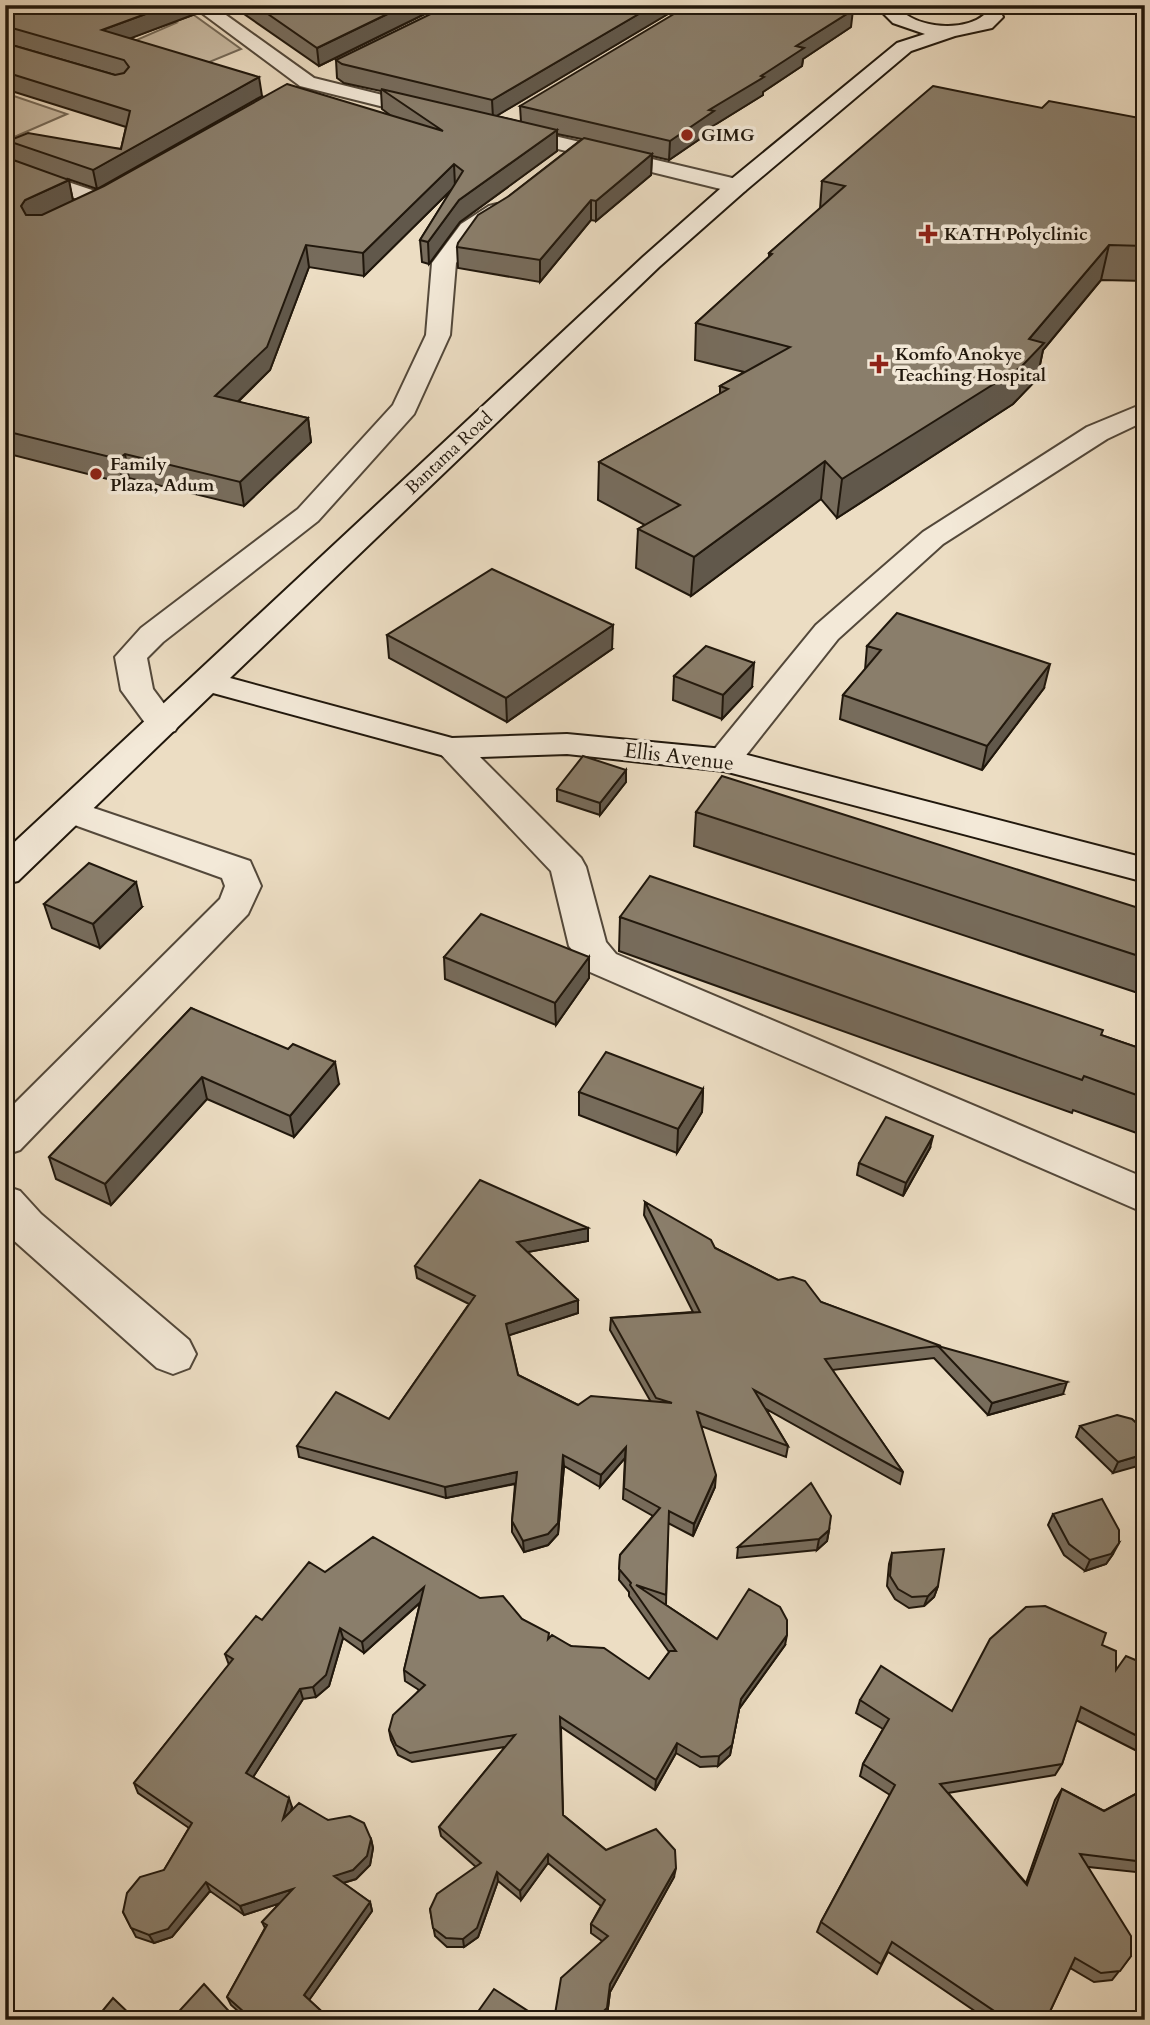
<svg xmlns="http://www.w3.org/2000/svg" width="1150" height="2025" font-family="Cardo,serif">
  <style>
    .green { fill: #c9bba4; stroke: #746958; stroke-width: 2 }
    .lines { fill: none; stroke-linecap: round; stroke-linejoin: round }
    .street-casing { stroke: #53483a; stroke-width: 4 }
    .secondary-casing { stroke: #20170c; stroke-width: 4 }
    .street { fill: #f3e9d8; fill-rule: evenodd }
    .secondary { fill: #f3e9d8; fill-rule: evenodd }
    .wall { fill: #776c5c; stroke: #20170c; stroke-width: 2 }
    .shaded-wall { fill: #61584b; stroke: #20170c; stroke-width: 2 }
    .building { fill: #8a7e6b; stroke: #20170c; stroke-width: 2 }
    .poi-dot { fill: #8f2418; stroke: #f3e9d8; stroke-width: 2.5 }
    .labels { text-anchor: middle; dominant-baseline: central; stroke-width: 7; stroke-linejoin: round; paint-order: stroke }
    .far-poi-label { font-size: 18px; font-weight: bold; fill: #20170c; stroke: #f3e9d8; text-anchor: start }
    .far-street-label { font-size: 18px; fill: #20170c; stroke: #f3e9d8 }
    .street-label { font-size: 21px; fill: #20170c; stroke: #f3e9d8 }
  </style>
  <rect width="100%" height="100%" fill="#ecddc3"/>
  <filter id="stains"><feTurbulence type="fractalNoise" baseFrequency=".00286" numOctaves="4"/><feColorMatrix values="0 0 0 0 .2 0 0 0 0 .09 0 0 0 0 .02 0 0 0 .5 -.17"/></filter>
  <radialGradient id="worn" r=".72"><stop offset=".6" stop-color="#630" stop-opacity="0"/><stop offset="1" stop-color="#630" stop-opacity=".3"/></radialGradient>
  <g class="green">
    <polygon points="117,5 180,5 241,49 190,70 118,48 176,23"/>
    <polygon points="5,93 67,114 5,141"/>
  </g>
  <g class="lines">
    <g class="street-casing">
      <g id="street">
        <polygon points="191,5 212,5 314,78 439,109 442,113 439,117 432,119 300,86"/>
        <polygon points="508,125 745,181 748,186 745,191 737,193 501,135 498,131 501,127"/>
        <polygon points="5,161 107,195 110,200 107,205 99,207 5,174"/>
        <polygon points="497,204 505,206 508,211 477,234 456,263 450,335 414,414 318,521 163,642 147,658 153,689 179,724 175,731 163,734 151,731 121,690 115,657 141,628 298,509 393,405 426,335 432,263 461,224 489,206"/>
        <polygon points="1145,403 1145,421 1107,439 943,544 838,639 736,768 724,771 712,768 707,760 712,752 816,625 923,532 1087,427"/>
        <polygon points="452,738 464,741 581,858 586,867 606,942 616,954 1145,1178 1145,1213 590,972 569,946 551,871 435,748 440,741"/>
        <polygon points="70,800 250,861 261,886 248,914 20,1150 5,1155 5,1113 220,899 225,886 222,878 58,819 53,811 58,803"/>
        <polygon points="5,1186 20,1191 41,1214 189,1340 196,1354 189,1368 173,1374 157,1368 11,1238 5,1232"/>
      </g>
    </g>
    <g class="secondary-casing">
      <path id="secondary" d="M884,5h18l-1,6c20,17 62,21 83,4l-7,-10h20l6,12 -11,11 -37,8 -44,15 -166,140 -86,76 -429,411 222,60 115,-4 157,15 421,109v24l-421,-111 -157,-17 -115,4 -239,-65 -195,188 -13,3v-33l638,-594 86,-76 168,-138 28,-9 -32,-11 -11,-11z"/>
    </g>
    <use href="#street" class="street"/>
    <use href="#secondary" class="secondary"/>
  </g>
  <g class="wall">
    <polygon points="5,5 198,13 130,38 262,96 97,189 68,179 73,200 390,115 382,109 381,91 344,83 337,78 336,60 683,5 496,116 521,122 520,106 851,27 803,59 802,66 763,92 763,95 713,126 713,130 669,160 652,156 651,175 596,221 591,220 540,282 458,268 457,247 509,196 582,139 557,134 557,151 460,222 429,264 422,262 420,240 452,189 364,276 309,267 270,370 238,402 308,418 311,442 244,506 129,478 123,483 5,453 5,157 12,160 8,141 121,149 126,127 5,89 5,43 115,75 5,43"/>
    <polygon points="231,5 443,5 319,66"/>
    <polygon points="1042,108 1145,119 1145,281 1101,280 1043,350 1037,379 1013,404 837,518 821,499 691,596 636,568 638,529 645,525 598,500 599,462 720,394 720,386 744,372 695,360 696,323 769,257 769,253 820,209 822,181"/>
    <polygon points="387,635 612,649 507,722 389,658"/>
    <polygon points="867,646 1044,688 982,770 840,719 843,695 865,670"/>
    <polygon points="674,676 752,687 722,719 673,700"/>
    <polygon points="626,770 626,782 600,815 557,801 557,789"/>
    <polygon points="696,812 1145,910 1145,993 1144,995 694,846"/>
    <polygon points="44,904 142,907 100,948 52,928"/>
    <polygon points="620,917 1101,1035 1145,1050 1145,1136 1073,1110 1072,1113 619,951"/>
    <polygon points="444,957 589,957 589,978 556,1025 445,979"/>
    <polygon points="191,1008 339,1084 294,1137 207,1099 111,1205 56,1179 49,1157"/>
    <polygon points="703,1089 702,1112 677,1153 579,1115 579,1092"/>
    <polygon points="930,1148 903,1196 857,1175 859,1163"/>
    <polygon points="645,1202 715,1248 821,1302 1063,1394 988,1415 934,1358 832,1370 903,1472 900,1484 766,1409 788,1446 786,1457 701,1426 715,1487 693,1536 668,1523 666,1605 717,1639 785,1645 739,1709 730,1755 718,1766 700,1767 676,1753 655,1790 561,1727 563,1815 606,1850 674,1877 610,1992 607,2016 602,1941 591,1933 591,1924 601,1906 548,1863 521,1900 498,1881 478,1937 464,1947 447,1947 435,1936 430,1909 476,1867 441,1836 439,1827 505,1747 412,1762 398,1755 391,1740 389,1730 419,1690 405,1681 404,1670 420,1603 364,1653 343,1638 329,1686 316,1697 303,1699 253,1777 292,1807 291,1811 328,1820 371,1839 373,1848 370,1865 356,1879 343,1883 370,1902 372,1911 309,2000 331,2020 248,2020 231,2005 227,1997 265,1928 262,1922 280,1903 244,1915 210,1891 172,1937 154,1943 136,1937 123,1912 164,1870 189,1828 138,1793 134,1783 229,1665 225,1654 262,1620 325,1572 480,1598 522,1619 549,1638 571,1646 649,1679 669,1652 629,1596 629,1592 619,1580 620,1555 653,1516 623,1499 625,1458 600,1487 564,1466 558,1534 548,1545 524,1552 512,1532 512,1521 515,1484 446,1498 299,1457 297,1446 389,1419 469,1304 417,1278 415,1266 588,1228 588,1241 527,1252 578,1300 578,1313 509,1335 518,1375 578,1405 651,1402 610,1330 611,1318 693,1312 644,1215"/>
    <polygon points="1080,1426 1145,1431 1113,1473 1076,1437"/>
    <polygon points="1053,1514 1113,1554 1106,1564 1085,1571 1064,1555 1048,1525"/>
    <polygon points="829,1530 827,1541 817,1550 737,1558 738,1547"/>
    <polygon points="892,1553 938,1586 934,1597 924,1606 909,1608 895,1599 887,1586 889,1564"/>
    <polygon points="1102,1645 1116,1670 1145,1664 1145,1755 1076,1720 1062,1764 1055,1775 948,1793 1026,1883 1055,1800 1062,1789 1104,1811 1145,1789 1145,1873 1088,1867 1131,1956 1112,1980 1094,1982 1070,1968 1046,2020 988,2020 888,1952 877,1974 817,1932 821,1922 890,1795 860,1776 863,1764 883,1729 856,1713 860,1700 952,1711"/>
    <polygon points="477,2013 542,2020 478,2020"/>
  </g>
  <g class="shaded-wall">
    <polygon points="170,5 197,5 198,13 105,48 102,30"/>
    <polygon points="406,5 443,5 319,66 317,48"/>
    <polygon points="654,5 683,5 493,118 492,100"/>
    <polygon points="853,10 851,27 803,59 802,66 763,92 763,95 713,126 713,130 669,160 670,141 709,110 761,76 796,46"/>
    <polygon points="259,77 262,96 97,189 93,170"/>
    <polygon points="557,130 557,151 460,222 429,264 428,242 459,200"/>
    <polygon points="652,154 651,175 596,221 596,201"/>
    <polygon points="454,164 455,186 364,276 363,253"/>
    <polygon points="69,180 73,201 26,228 21,206 25,200"/>
    <polygon points="591,200 591,220 540,282 540,260"/>
    <polygon points="306,245 309,267 270,370 219,420 215,396"/>
    <polygon points="1109,245 1101,280 1043,350 1037,379 1013,404 837,518 842,479 1029,339"/>
    <polygon points="308,418 311,442 244,506 240,482"/>
    <polygon points="125,454 129,478 123,483 118,459"/>
    <polygon points="825,461 821,499 691,596 694,557"/>
    <polygon points="613,625 612,649 507,722 506,698"/>
    <polygon points="754,663 752,687 722,719 723,695"/>
    <polygon points="1050,664 1044,688 982,770 987,746"/>
    <polygon points="626,770 626,782 600,815 600,803"/>
    <polygon points="136,882 142,907 100,948 93,924"/>
    <polygon points="589,957 589,978 556,1025 555,1003"/>
    <polygon points="335,1062 339,1084 294,1137 290,1116"/>
    <polygon points="202,1077 207,1099 111,1205 105,1184"/>
    <polygon points="703,1089 702,1112 677,1153 678,1129"/>
    <polygon points="933,1136 930,1148 903,1196 906,1183"/>
    <polygon points="588,1228 588,1241 517,1254 517,1242"/>
    <polygon points="578,1300 578,1313 507,1336 506,1324"/>
    <polygon points="1067,1382 1063,1394 988,1415 992,1403"/>
    <polygon points="626,1447 625,1458 600,1487 601,1475"/>
    <polygon points="1145,1454 1145,1464 1113,1473 1118,1462"/>
    <polygon points="563,1455 564,1466 558,1534 548,1545 524,1552 523,1541"/>
    <polygon points="517,1472 517,1483 446,1498 445,1487"/>
    <polygon points="716,1475 715,1487 693,1536 694,1524"/>
    <polygon points="829,1530 827,1541 817,1550 819,1539"/>
    <polygon points="1119,1543 1113,1554 1106,1564 1085,1571 1090,1560"/>
    <polygon points="938,1586 934,1597 924,1606 928,1596"/>
    <polygon points="424,1587 425,1598 364,1653 362,1642"/>
    <polygon points="340,1628 343,1638 329,1686 316,1697 313,1687"/>
    <polygon points="787,1635 785,1645 739,1709 730,1755 718,1766 719,1756 741,1699"/>
    <polygon points="300,1689 303,1699 250,1782 246,1773"/>
    <polygon points="677,1743 676,1753 655,1790 656,1780"/>
    <polygon points="289,1798 292,1807 286,1828 283,1819"/>
    <polygon points="371,1839 373,1848 370,1865 356,1879 336,1885 334,1876"/>
    <polygon points="548,1854 548,1863 521,1900 520,1891"/>
    <polygon points="676,1868 674,1877 610,1992 607,2016 602,2020 594,2020 610,1984"/>
    <polygon points="497,1872 498,1881 478,1937 464,1947 463,1939"/>
    <polygon points="206,1882 210,1891 172,1937 154,1943 149,1935"/>
    <polygon points="293,1889 296,1898 244,1915 240,1906"/>
    <polygon points="370,1902 372,1911 307,2003 304,1995"/>
  </g>
  <g class="building">
    <polygon points="5,5 170,5 102,30 259,77 93,170 8,141 28,133 121,149 130,111 5,72 5,43 115,75 124,73 129,67 124,60 5,26"/>
    <polygon points="255,5 406,5 317,48"/>
    <polygon points="449,5 654,5 492,100 342,64 336,60"/>
    <polygon points="689,5 848,5 853,10 796,46 804,48 761,76 764,77 709,110 714,111 670,141 520,106"/>
    <polygon points="287,84 443,131 381,89 557,130 459,200 428,242 420,240 463,171 454,164 363,253 306,245 267,347 215,396 308,418 240,482 125,454 118,459 5,431 5,157 69,180 25,200 21,206 26,215 42,215 104,186"/>
    <polygon points="933,86 1042,108 1049,101 1145,119 1145,246 1109,245 1029,339 1044,343 1021,367 842,479 825,461 694,557 638,529 680,505 599,462 728,389 720,386 790,347 696,323 772,254 769,253 845,186 822,181"/>
    <polygon points="584,138 652,154 596,201 591,200 540,260 457,247 458,243 478,215 509,196"/>
    <polygon points="492,569 613,625 506,698 387,635"/>
    <polygon points="897,613 1050,664 987,746 843,695 881,650 867,646"/>
    <polygon points="706,646 754,663 723,695 674,676"/>
    <polygon points="583,756 626,770 600,803 557,789"/>
    <polygon points="722,776 1145,910 1145,958 696,812"/>
    <polygon points="89,863 136,882 93,924 44,904"/>
    <polygon points="650,876 1103,1030 1101,1035 1145,1050 1145,1098 1084,1076 1082,1080 620,917"/>
    <polygon points="481,914 589,957 555,1003 444,957"/>
    <polygon points="191,1008 288,1049 293,1044 335,1062 290,1116 202,1077 105,1184 49,1157"/>
    <polygon points="606,1052 703,1089 678,1129 579,1092"/>
    <polygon points="886,1117 933,1136 906,1183 859,1163"/>
    <polygon points="480,1180 588,1228 517,1242 578,1300 506,1324 518,1375 578,1405 591,1396 672,1403 656,1398 611,1318 700,1312 645,1202 711,1240 715,1248 778,1280 793,1277 805,1281 821,1302 941,1346 938,1346 1067,1382 992,1403 938,1346 825,1359 903,1472 754,1390 788,1446 697,1412 716,1475 694,1524 669,1511 666,1595 636,1585 717,1639 749,1589 780,1607 787,1620 787,1635 741,1699 732,1745 719,1756 701,1757 677,1743 656,1780 560,1717 563,1815 606,1850 656,1829 675,1850 676,1868 610,1984 607,2008 594,2020 554,2020 561,1978 608,1936 591,1924 605,1900 548,1854 520,1891 497,1872 477,1928 463,1939 446,1938 433,1928 430,1909 437,1894 481,1863 439,1827 515,1735 410,1753 396,1745 389,1730 393,1715 425,1685 404,1670 424,1587 362,1642 340,1628 326,1675 313,1687 300,1689 246,1773 289,1798 283,1819 299,1803 328,1820 350,1816 364,1823 371,1839 367,1856 353,1870 334,1876 370,1902 304,1995 331,2020 253,2020 227,1997 267,1925 262,1922 293,1889 240,1906 206,1882 168,1929 149,1935 131,1928 123,1912 127,1893 140,1877 164,1870 192,1823 134,1783 233,1659 225,1654 256,1616 262,1620 309,1562 325,1572 373,1537 480,1598 503,1596 522,1619 549,1633 548,1639 552,1635 571,1646 604,1648 649,1679 670,1651 676,1651 630,1585 631,1583 619,1569 620,1555 660,1508 624,1488 626,1447 601,1475 563,1455 558,1523 548,1534 523,1541 512,1521 517,1472 445,1487 297,1446 336,1392 389,1419 475,1296 415,1266"/>
    <polygon points="1117,1415 1132,1419 1145,1431 1145,1454 1118,1462 1080,1426"/>
    <polygon points="811,1483 831,1516 829,1530 819,1539 738,1547"/>
    <polygon points="1102,1499 1119,1530 1119,1543 1111,1554 1090,1560 1069,1544 1053,1514"/>
    <polygon points="944,1549 938,1586 928,1596 912,1597 898,1589 890,1576 892,1553"/>
    <polygon points="1045,1606 1106,1633 1102,1645 1116,1651 1116,1670 1126,1656 1145,1664 1145,1740 1081,1707 1062,1764 940,1784 1027,1885 1062,1789 1104,1811 1145,1789 1145,1862 1080,1854 1131,1936 1131,1956 1120,1971 1101,1973 1075,1958 1046,2020 998,2020 1000,2015 892,1942 881,1964 821,1922 895,1785 863,1764 889,1719 860,1700 881,1666 952,1711 990,1639 1026,1607"/>
    <polygon points="204,1984 237,2020 171,2020"/>
    <polygon points="494,1989 542,2020 486,2020 477,2013"/>
    <polygon points="113,1998 136,2020 95,2020"/>
  </g>
  <g class="poi-dot">
    <circle cx="687" cy="135" r="7"/>
    <path d="M924.5 223.5h7v7h7v7h-7v7h-7v-7h-7v-7h7z"/>
    <path d="M875.5 353.5h7v7h7v7h-7v7h-7v-7h-7v-7h7z"/>
    <circle cx="96" cy="474" r="7"/>
  </g>
  <g class="labels">
    <g class="far-poi-label">
      <text x="701" y="135">GIMG</text>
      <text x="944" y="234">KATH Polyclinic</text>
      <text x="895" y="354">Komfo Anokye<tspan x="895" dy="21">Teaching Hospital</tspan></text>
      <text x="110" y="464">Family<tspan x="110" dy="21">Plaza, Adum</tspan></text>
    </g>
    <g class="far-street-label">
      <text transform="translate(449 453) rotate(-43)">Bantama Road</text>
    </g>
    <g class="street-label">
      <text transform="translate(679 757) rotate(7)">Ellis Avenue</text>
    </g>
  </g>
  <rect width="1150" height="2025" fill="none" stroke="#ecddc3" stroke-width="28"/>
  <rect x="7" y="7" width="1136" height="2011" fill="none" stroke="#20170c" stroke-width="3.5"/>
  <rect x="14" y="14" width="1122" height="1997" fill="none" stroke="#20170c" stroke-width="2"/>
  <rect width="100%" height="100%" filter="url(#stains)"/>
  <rect width="100%" height="100%" fill="url(#worn)"/>
</svg>
